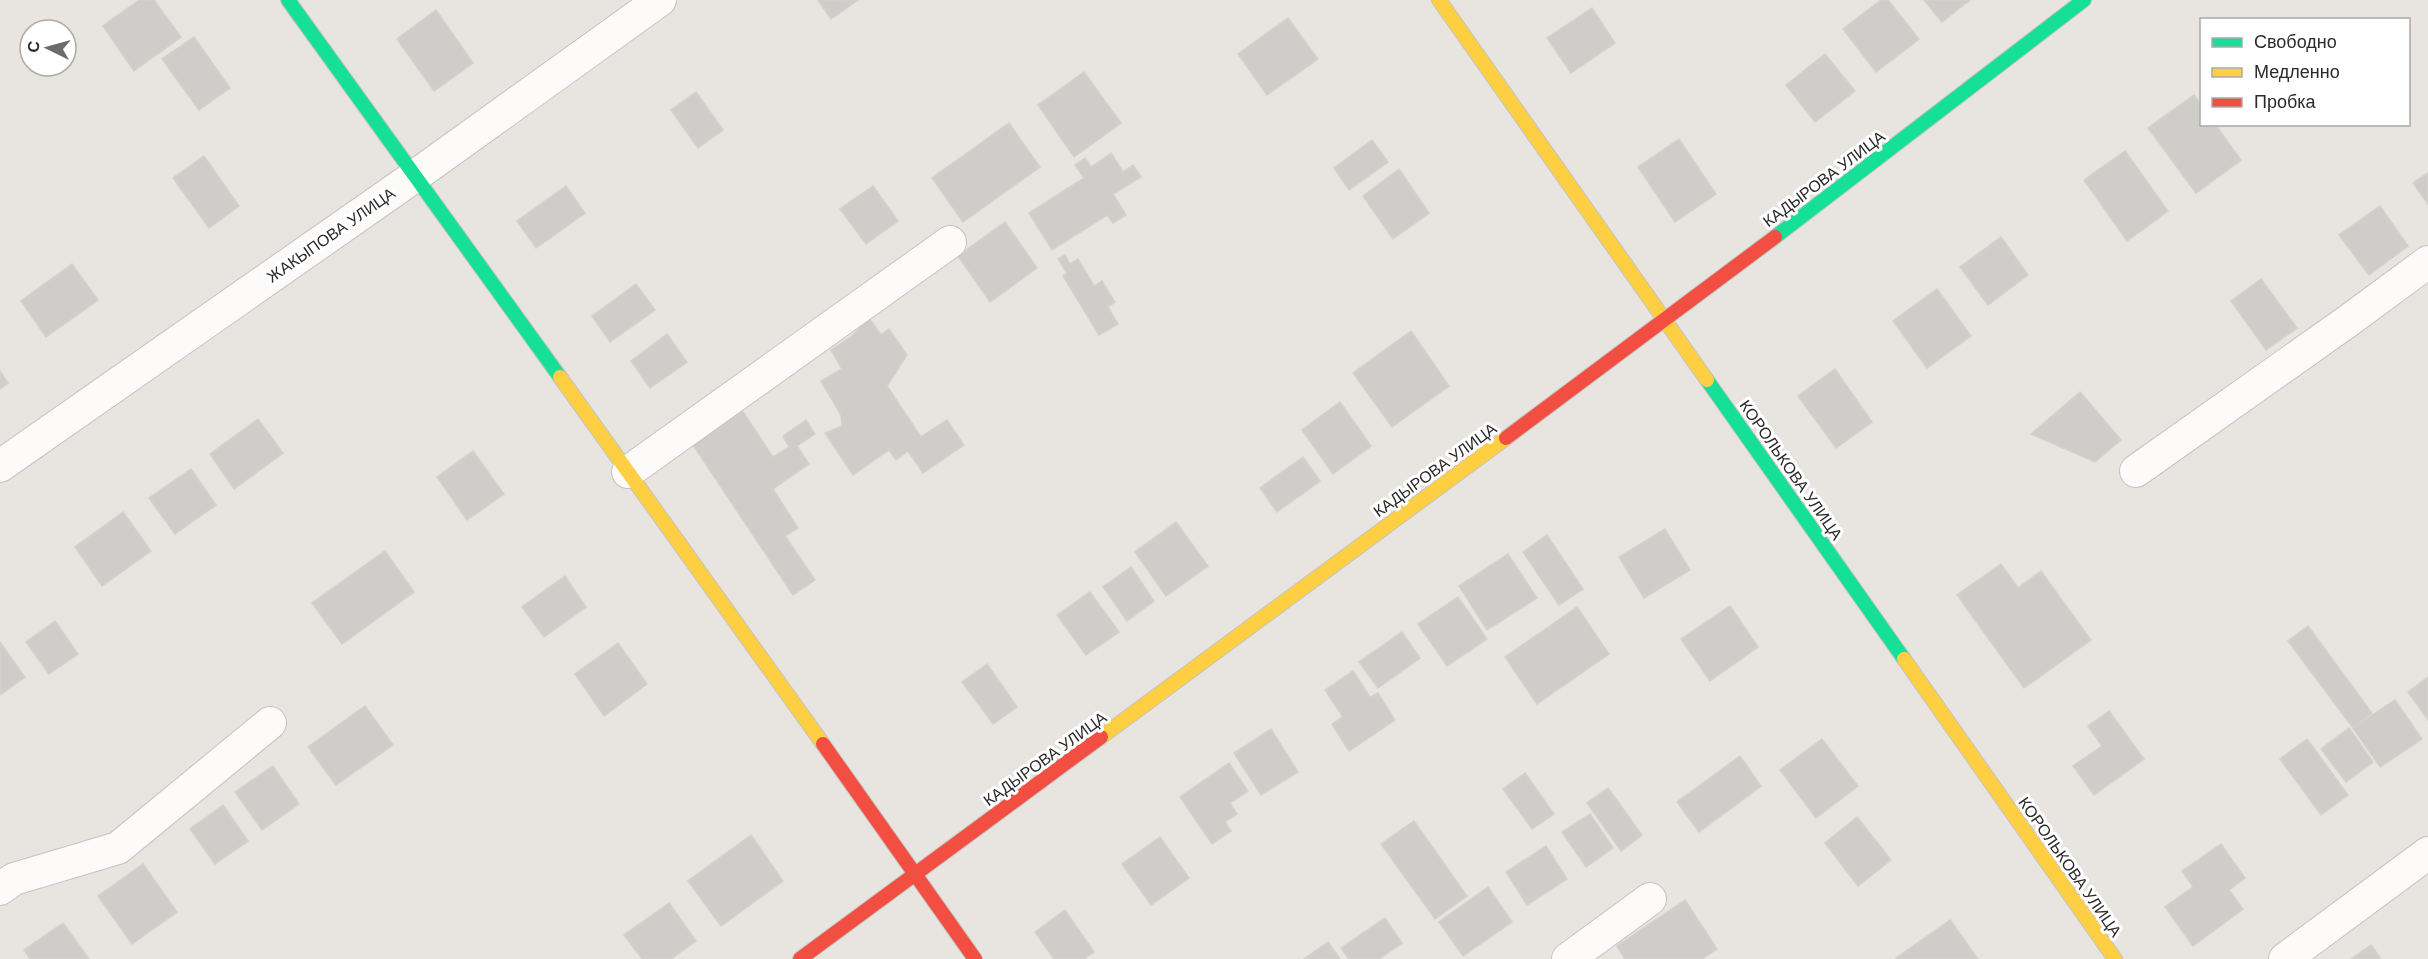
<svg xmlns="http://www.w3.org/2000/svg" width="2428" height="959" font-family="Helvetica,sans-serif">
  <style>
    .building { fill: #cfcdca; stroke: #d3d0cd; stroke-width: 1.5 }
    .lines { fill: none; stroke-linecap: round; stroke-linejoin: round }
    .street-casing { stroke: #c4c4c3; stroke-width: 34 }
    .fast-casing { stroke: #c4c4c3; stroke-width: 16 }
    .slow-casing { stroke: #c4c4c3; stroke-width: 16 }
    .jam-casing { stroke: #c4c4c3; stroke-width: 16 }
    .street { stroke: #fcfbfa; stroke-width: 32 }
    .fast { stroke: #16e098; stroke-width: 14 }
    .slow { stroke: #ffcf43; stroke-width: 14 }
    .jam { stroke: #f24e42; stroke-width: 14 }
    .labels { text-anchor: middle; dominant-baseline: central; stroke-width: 6; stroke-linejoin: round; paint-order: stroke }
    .street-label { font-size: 16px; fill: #2a2a2a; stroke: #fff }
  </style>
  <rect width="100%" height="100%" fill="#e8e5e1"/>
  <g class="building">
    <polygon points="139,0 154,0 181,37 134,71 103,26"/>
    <polygon points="818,0 858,0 831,19"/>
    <polygon points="1881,0 1888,0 1919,39 1876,72 1843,29"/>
    <polygon points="1924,0 1970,0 1942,22"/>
    <polygon points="1592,8 1615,43 1571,73 1547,38"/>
    <polygon points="436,10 473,63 434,91 397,39"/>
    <polygon points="1288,18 1318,59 1267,95 1238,54"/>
    <polygon points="194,37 230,88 199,110 162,59"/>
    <polygon points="1825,54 1855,91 1815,122 1786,85"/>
    <polygon points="1084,72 1121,123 1074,157 1038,105"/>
    <polygon points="696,92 723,130 698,148 671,110"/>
    <polygon points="2194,95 2202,106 2202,124 2215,124 2241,160 2196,193 2148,128"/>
    <polygon points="1009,123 1040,167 963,222 932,178"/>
    <polygon points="1679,139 1716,194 1675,222 1638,167"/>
    <polygon points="1372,140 1388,162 1349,190 1334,168"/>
    <polygon points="2125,151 2168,211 2127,241 2084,180"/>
    <polygon points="1111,153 1123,172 1133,165 1141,177 1113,194 1126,215 1113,223 1107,215 1052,250 1029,213 1084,178 1075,165 1085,158 1091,167"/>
    <polygon points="204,156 239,206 209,228 173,178"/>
    <polygon points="1399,169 1429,213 1393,239 1363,196"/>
    <polygon points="2428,173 2428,204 2413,183"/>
    <polygon points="566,186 585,213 536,248 517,221"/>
    <polygon points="873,186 898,221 866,244 840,209"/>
    <polygon points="2380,206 2408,246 2369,275 2339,235"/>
    <polygon points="1005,222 1037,268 990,302 958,256"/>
    <polygon points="2001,237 2028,275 1988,305 1960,267"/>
    <polygon points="1065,255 1070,264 1078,259 1094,286 1102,281 1115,302 1108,307 1118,324 1099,335 1063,276 1067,273 1058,259"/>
    <polygon points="72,264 98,300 46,337 21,301"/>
    <polygon points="2261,279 2297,328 2266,350 2231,301"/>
    <polygon points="636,284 655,310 610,342 592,316"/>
    <polygon points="1937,289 1971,336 1927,368 1893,321"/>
    <polygon points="869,318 881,335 889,329 907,355 887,386 921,437 947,420 964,445 923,473 908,451 896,460 889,450 853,475 825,433 842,426 841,415 821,381 842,369 831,350 851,337"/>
    <polygon points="1411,331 1449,386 1392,427 1353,373"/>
    <polygon points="667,334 687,362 650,388 631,361"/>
    <polygon points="1835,369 1872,422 1836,448 1798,396"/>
    <polygon points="0,371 8,383 0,389"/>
    <polygon points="2080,392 2121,440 2095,462 2031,434"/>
    <polygon points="1340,402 1371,446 1333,474 1302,430"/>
    <polygon points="741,409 773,457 789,447 783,436 806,420 815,434 797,446 809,464 773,489 798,528 785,536 815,580 793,595 691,442"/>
    <polygon points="258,419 283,453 234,489 210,454"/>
    <polygon points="473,451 504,494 467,520 437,477"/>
    <polygon points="1303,457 1320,481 1277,512 1260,488"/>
    <polygon points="191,469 216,505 175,534 149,498"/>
    <polygon points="123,512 151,551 102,586 75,547"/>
    <polygon points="1176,522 1208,566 1166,596 1135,552"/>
    <polygon points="1665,529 1690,570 1644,598 1619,557"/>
    <polygon points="1547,535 1583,589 1559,605 1523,552"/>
    <polygon points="385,551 414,592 342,644 312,603"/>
    <polygon points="1508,554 1537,598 1487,630 1459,586"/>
    <polygon points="2001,564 2018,588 2041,571 2091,640 2024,688 1957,595"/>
    <polygon points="1131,567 1154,601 1127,621 1103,587"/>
    <polygon points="565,576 586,607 544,637 522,607"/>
    <polygon points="1090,592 1119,632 1086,655 1057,615"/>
    <polygon points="1458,597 1487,639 1447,666 1418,624"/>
    <polygon points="1730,606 1758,647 1710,681 1681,639"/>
    <polygon points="1577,607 1609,654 1537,704 1505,657"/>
    <polygon points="55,621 78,654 49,674 26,642"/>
    <polygon points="2308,626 2372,713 2353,728 2288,641"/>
    <polygon points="1402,632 1420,658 1378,688 1359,662"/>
    <polygon points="0,642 25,677 0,695"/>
    <polygon points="618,643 647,684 604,716 575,674"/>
    <polygon points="987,664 1017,707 993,724 962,682"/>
    <polygon points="1353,671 1370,697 1378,693 1395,720 1349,751 1332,724 1343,717 1325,690"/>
    <polygon points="2428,677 2428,720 2408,692"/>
    <polygon points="2395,700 2422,739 2380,767 2353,728"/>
    <polygon points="365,706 393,745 336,785 308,747"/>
    <polygon points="2109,711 2144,759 2094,795 2073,766 2102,746 2088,726"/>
    <polygon points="2349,728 2373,762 2346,782 2321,749"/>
    <polygon points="1271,729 1298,772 1261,795 1234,753"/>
    <polygon points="1822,739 1858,786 1816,818 1780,770"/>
    <polygon points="2307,739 2348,795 2321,815 2280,759"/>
    <polygon points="1740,756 1761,786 1699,832 1677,802"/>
    <polygon points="1229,763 1248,791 1230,803 1237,814 1225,822 1231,831 1212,844 1180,797"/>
    <polygon points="273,766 299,804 262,830 235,792"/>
    <polygon points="1525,773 1554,814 1532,829 1503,789"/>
    <polygon points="1608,788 1642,835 1621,851 1587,803"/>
    <polygon points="223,805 248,841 215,864 190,829"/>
    <polygon points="1590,814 1613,848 1586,867 1562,832"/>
    <polygon points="1857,817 1891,860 1858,886 1825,843"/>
    <polygon points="1414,821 1467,896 1435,919 1381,844"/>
    <polygon points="751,835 783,881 721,926 688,881"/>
    <polygon points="1160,837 1189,878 1151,905 1122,864"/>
    <polygon points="2221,844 2245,878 2229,890 2243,909 2193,946 2165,907 2193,887 2182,871"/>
    <polygon points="1546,846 1567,879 1527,905 1506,872"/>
    <polygon points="143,864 177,912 132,944 98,896"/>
    <polygon points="1488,887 1512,922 1463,956 1439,922"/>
    <polygon points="1685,900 1717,949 1702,959 1625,959 1617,946"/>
    <polygon points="669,903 696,941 671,959 642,959 624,935"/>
    <polygon points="1065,910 1094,952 1084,959 1054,959 1035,932"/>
    <polygon points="1385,918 1402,943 1379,959 1349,959 1341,948"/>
    <polygon points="1950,920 1978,959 1897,959 1896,958"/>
    <polygon points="63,923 89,959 30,959 24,950"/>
    <polygon points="1328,942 1340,959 1304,959"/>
    <polygon points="2371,945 2381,959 2351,959"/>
  </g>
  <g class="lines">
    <g class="street-casing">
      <g id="street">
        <polyline points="0,466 415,176 660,0"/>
        <polyline points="2136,471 2348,321 2428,262"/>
        <polyline points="628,472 950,242"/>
        <polyline points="0,889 14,879 118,848 270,723"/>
        <polyline points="1568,959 1650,899"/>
        <polyline points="2285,959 2428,853"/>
      </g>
    </g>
    <g class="fast-casing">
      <g id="fast">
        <polyline points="288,0 560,377"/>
        <polyline points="1775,237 2084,0"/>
        <polyline points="1707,380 1904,659"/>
      </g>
    </g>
    <g class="slow-casing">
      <g id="slow">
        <polyline points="1439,0 1707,380"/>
        <polyline points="560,377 823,744"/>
        <polyline points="1904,659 2115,959"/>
        <polyline points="1101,737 1506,438"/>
      </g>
    </g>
    <g class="jam-casing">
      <g id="jam">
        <polyline points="1506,438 1775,237"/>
        <polyline points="823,744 975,959"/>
        <polyline points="800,959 1101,737"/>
      </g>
    </g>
    <use href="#street" class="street"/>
    <use href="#fast" class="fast"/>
    <use href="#slow" class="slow"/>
    <use href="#jam" class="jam"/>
  </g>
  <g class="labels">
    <g class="street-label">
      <text transform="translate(1824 179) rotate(-37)">КАДЫРОВА УЛИЦА</text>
      <text transform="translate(331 235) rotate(-35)">ЖАКЫПОВА УЛИЦА</text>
      <text transform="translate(1435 470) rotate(-36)">КАДЫРОВА УЛИЦА</text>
      <text transform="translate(1791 470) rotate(55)">КОРОЛЬКОВА УЛИЦА</text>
      <text transform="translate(1045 759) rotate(-36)">КАДЫРОВА УЛИЦА</text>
      <text transform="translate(2070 867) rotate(55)">КОРОЛЬКОВА УЛИЦА</text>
    </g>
  </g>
  <rect x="2200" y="18" width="210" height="108" fill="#ffffff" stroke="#aaaaaa" stroke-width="1.5"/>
  <rect x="2212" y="38" width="30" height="9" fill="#16e098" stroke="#aaaaaa" stroke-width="1.5"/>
  <text x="2254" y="48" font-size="18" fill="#2a2a2a">Свободно</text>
  <rect x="2212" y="68" width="30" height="9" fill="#ffcf43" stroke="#aaaaaa" stroke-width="1.5"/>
  <text x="2254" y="78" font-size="18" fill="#2a2a2a">Медленно</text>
  <rect x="2212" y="98" width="30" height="9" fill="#f24e42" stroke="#aaaaaa" stroke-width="1.5"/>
  <text x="2254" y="108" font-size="18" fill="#2a2a2a">Пробка</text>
  <g transform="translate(48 48) rotate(275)"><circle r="28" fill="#ffffff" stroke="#aaaaaa" stroke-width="1.5"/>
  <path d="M0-4.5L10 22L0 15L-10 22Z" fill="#6c6b6a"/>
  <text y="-9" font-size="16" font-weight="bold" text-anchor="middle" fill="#2a2a2a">С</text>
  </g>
</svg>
